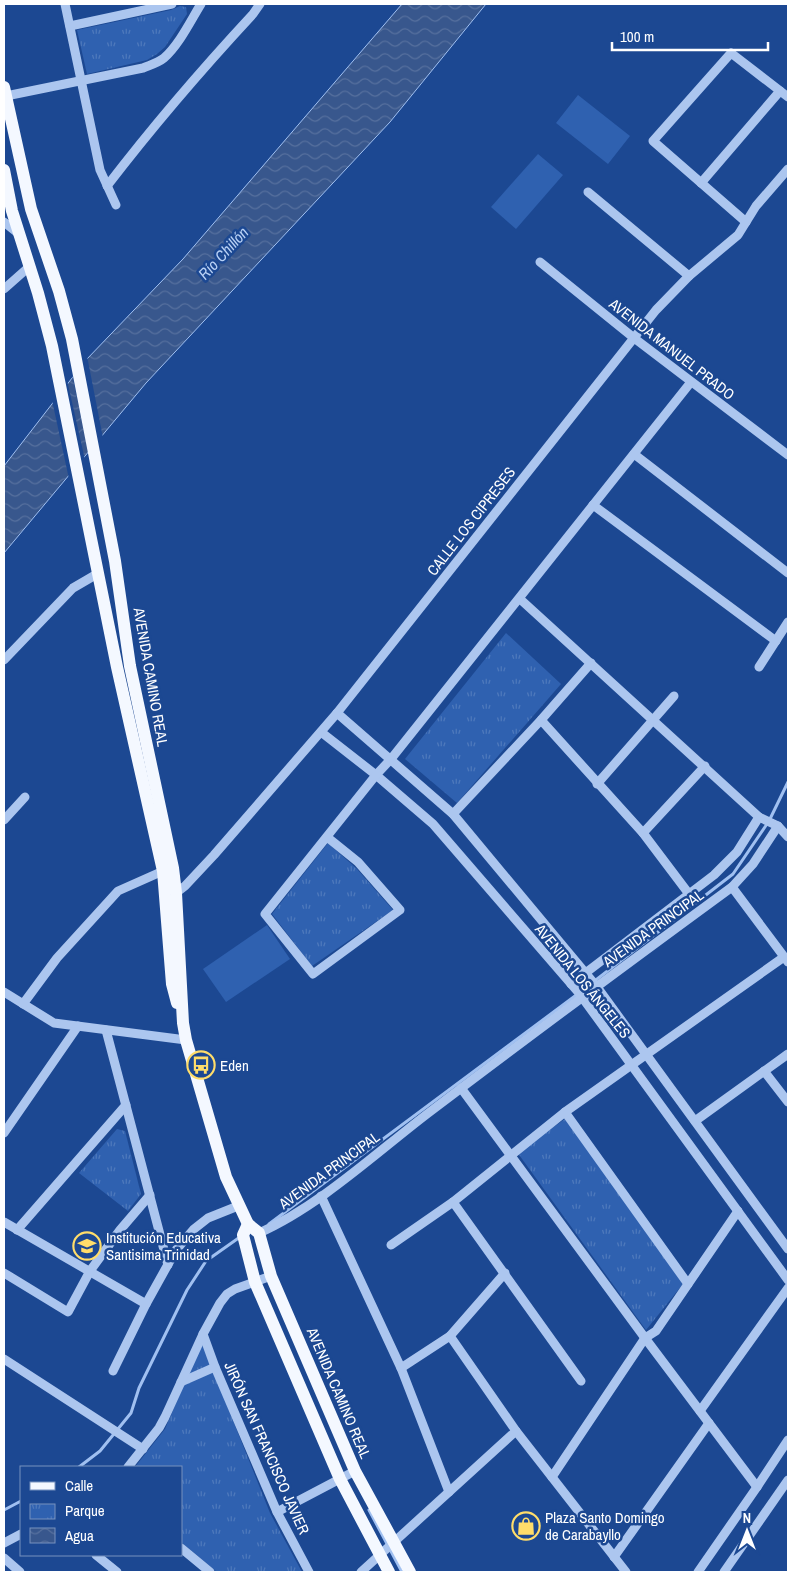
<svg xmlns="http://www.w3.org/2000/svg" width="792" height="1576" font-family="'Archivo Narrow',sans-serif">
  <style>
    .park { fill: url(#park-tufts) }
    .pitch { fill: #2f61b0 }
    .water { fill: url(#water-waves); stroke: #a0c0f1 }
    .pier { fill: #1c4892 }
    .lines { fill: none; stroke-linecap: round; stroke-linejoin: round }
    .stream { stroke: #a0c0f1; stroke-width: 3 }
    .minor { stroke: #acc6ef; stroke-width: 9 }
    .major { stroke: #f4f8ff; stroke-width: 12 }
    .labels { text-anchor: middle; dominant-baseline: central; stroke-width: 5; stroke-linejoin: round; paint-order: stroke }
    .street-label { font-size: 15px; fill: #fff; stroke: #1c4892 }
    .poi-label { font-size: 15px; fill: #fff; stroke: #1c4892; text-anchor: start }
    .water-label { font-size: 16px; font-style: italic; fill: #b9d1f5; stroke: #1c4892 }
  </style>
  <defs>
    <pattern id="park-tufts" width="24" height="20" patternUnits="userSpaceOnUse" patternTransform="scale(1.25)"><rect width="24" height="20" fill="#2f61b0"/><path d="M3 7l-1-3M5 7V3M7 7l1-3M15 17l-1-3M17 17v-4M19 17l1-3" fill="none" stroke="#4e79bc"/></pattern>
    <pattern id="water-waves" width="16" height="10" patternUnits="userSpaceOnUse" patternTransform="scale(1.25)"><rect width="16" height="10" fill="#38578d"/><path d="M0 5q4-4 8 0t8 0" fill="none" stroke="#56709e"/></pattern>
  </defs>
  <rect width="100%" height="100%" fill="#1c4892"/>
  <g class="park">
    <polygon points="180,6 186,7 187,14 165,47 157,54 147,60 87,74 77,30 171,10"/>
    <polygon points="506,633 561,684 457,803 405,759"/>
    <polygon points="328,843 357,869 393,910 312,966 272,914"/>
    <polygon points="565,1119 683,1284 646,1330 517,1152"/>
    <polygon points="117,1129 125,1131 141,1194 128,1211 79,1173"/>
    <polygon points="202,1343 270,1513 302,1572 217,1572 181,1542 181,1467 135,1467 165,1429"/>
  </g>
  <g class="pitch">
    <polygon points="578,95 630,136 608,164 556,123"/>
    <polygon points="538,154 563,175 516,229 491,207"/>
    <polygon points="267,925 290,959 226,1002 203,969"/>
  </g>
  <polygon class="water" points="402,4 486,4 390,122 146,383 4,553 4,466 86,360 183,259"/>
  <g class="pier">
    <polygon points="87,356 103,438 89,455 72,374"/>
    <polygon points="67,380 85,460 69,479 52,400"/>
  </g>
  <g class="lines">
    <g class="stream">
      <polyline points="269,1224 579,993 733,874 769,821 788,782"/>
      <polyline points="79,1467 100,1451 131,1413 139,1388 187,1290 206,1261 240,1237"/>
      <polyline points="4,1510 21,1501"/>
      <polyline points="369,1510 402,1572"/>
    </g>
    <g class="minor">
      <polyline points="65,4 100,170 116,205"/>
      <polyline points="70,26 172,4"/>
      <path d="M6,96l137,-28c7,-3 15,-5 21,-10 15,-13 27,-38 37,-54"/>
      <polyline points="701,183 780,91"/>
      <path d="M107,186c46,-60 95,-117 146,-172l7,-10"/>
      <polyline points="588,192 689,276"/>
      <polyline points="4,222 19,234"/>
      <polyline points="746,222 653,141 731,53 788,97"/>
      <polyline points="540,262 634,338 788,455"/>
      <polyline points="4,289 30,266"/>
      <polyline points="634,454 788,573"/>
      <polyline points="593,505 776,641"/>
      <polyline points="520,599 759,817"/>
      <polyline points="4,660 73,588 97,574"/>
      <polyline points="759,667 788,622"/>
      <polyline points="337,713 453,814 597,987 788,1249"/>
      <polyline points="541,720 643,833 689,894"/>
      <polyline points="321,732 376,775 433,824 579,993 788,1280"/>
      <polyline points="597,784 674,696"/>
      <polyline points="453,814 541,720 591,663"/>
      <polyline points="4,820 25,797"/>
      <polyline points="643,833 705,766"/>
      <polyline points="327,837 358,862 400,910 313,974 265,914 376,775 391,759 691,382"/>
      <polyline points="732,887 788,962"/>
      <polyline points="176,893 185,886 214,855 337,713 656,310 689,276 738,235 756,206 788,169"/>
      <polyline points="571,984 714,875 737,852 759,817 778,826 788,837"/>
      <polyline points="4,992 54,1023 186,1040"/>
      <polyline points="23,1004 57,958 118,891 163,871"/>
      <polyline points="106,1030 168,1265"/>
      <polyline points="764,1071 788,1102"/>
      <polyline points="461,1088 645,1338 757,1487"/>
      <polyline points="565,1112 688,1284"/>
      <polyline points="695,1121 788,1054"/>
      <polyline points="4,1133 78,1026"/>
      <polyline points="321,1196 401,1368 449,1492"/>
      <polyline points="453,1202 581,1381"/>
      <polyline points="4,1222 146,1304"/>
      <polyline points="17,1230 126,1105"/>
      <path d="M259,1233c61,-27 119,-82 172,-122 100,-76 200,-150 301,-224l21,-23 25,-38"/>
      <polyline points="391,1245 453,1202 565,1112 784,957"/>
      <polyline points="4,1273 68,1312 90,1271 120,1230 150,1195"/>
      <polyline points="203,1334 215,1367 277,1512 309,1572"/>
      <polyline points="450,1336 516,1431 626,1572"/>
      <polyline points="4,1359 143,1449"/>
      <polyline points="401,1368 450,1336 505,1273"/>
      <polyline points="113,1371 146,1304 176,1250 194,1229 208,1218 238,1206"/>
      <polyline points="181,1382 215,1367"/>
      <polyline points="700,1411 788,1288"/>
      <polyline points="128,1467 159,1428 165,1417 203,1334 220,1303 227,1294 235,1289 271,1276"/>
      <polyline points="552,1477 645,1338 656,1331 738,1211"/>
      <polyline points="277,1512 355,1471"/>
      <polyline points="4,1543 21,1534"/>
      <polyline points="181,1548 210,1572"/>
      <polyline points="96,1555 117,1572"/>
      <polyline points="614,1557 709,1423"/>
      <polyline points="4,1558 20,1572"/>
      <polyline points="361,1572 516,1431"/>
      <polyline points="698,1572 757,1487 788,1440"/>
      <polyline points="724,1572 788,1480"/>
    </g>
    <g class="major">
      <polyline points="4,87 31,209 59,291 72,339 115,561 130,666 173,868 176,893 183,1023 186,1040 226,1177 248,1224 259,1233 271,1276 355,1471 410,1572"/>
      <polyline points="4,170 12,211 38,293 52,346 117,667 163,871 172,984 177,1003"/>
      <polyline points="248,1224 243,1235 255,1282 340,1479 389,1572"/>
    </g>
  </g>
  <defs>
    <g id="bus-ring" transform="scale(1.4375)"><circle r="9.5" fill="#1c4892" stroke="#ffdd6a" stroke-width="1.5"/><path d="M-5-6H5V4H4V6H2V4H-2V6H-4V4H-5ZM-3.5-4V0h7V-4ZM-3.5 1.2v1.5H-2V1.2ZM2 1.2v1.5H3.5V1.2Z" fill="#ffdd6a"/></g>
    <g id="school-ring" transform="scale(1.4375)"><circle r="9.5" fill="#1c4892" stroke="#ffdd6a" stroke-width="1.5"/><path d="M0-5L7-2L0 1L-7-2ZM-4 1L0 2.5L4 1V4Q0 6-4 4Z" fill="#ffdd6a"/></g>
    <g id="shop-ring" transform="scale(1.4375)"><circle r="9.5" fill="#1c4892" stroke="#ffdd6a" stroke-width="1.5"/><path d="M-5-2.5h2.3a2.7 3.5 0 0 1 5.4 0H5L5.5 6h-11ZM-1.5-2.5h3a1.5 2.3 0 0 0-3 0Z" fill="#ffdd6a"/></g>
  </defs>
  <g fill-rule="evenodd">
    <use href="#bus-ring" x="201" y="1065"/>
    <use href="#school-ring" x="87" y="1246"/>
    <use href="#shop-ring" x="526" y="1526"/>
  </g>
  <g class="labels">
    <g class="street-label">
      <text transform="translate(672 349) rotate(38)">AVENIDA MANUEL PRADO</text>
      <text transform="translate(471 521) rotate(-52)">CALLE LOS CIPRESES</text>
      <text transform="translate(151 677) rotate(80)">AVENIDA CAMINO REAL</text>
      <text transform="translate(653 928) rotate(-36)">AVENIDA PRINCIPAL</text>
      <text transform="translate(583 981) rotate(51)">AVENIDA LOS ÁNGELES</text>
      <text transform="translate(329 1170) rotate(-36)">AVENIDA PRINCIPAL</text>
      <text transform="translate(339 1393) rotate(67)">AVENIDA CAMINO REAL</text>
      <text transform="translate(267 1448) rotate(66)">JIRÓN SAN FRANCISCO JAVIER</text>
    </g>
    <g class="poi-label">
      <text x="220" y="1065">Eden</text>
      <text x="106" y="1237">Institución Educativa<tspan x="106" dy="17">Santisima Trinidad</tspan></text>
      <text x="545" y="1517">Plaza Santo Domingo<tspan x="545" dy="17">de Carabayllo</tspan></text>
    </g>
    <g class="water-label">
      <text transform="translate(223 253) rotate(-47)">Río Chillón</text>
    </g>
  </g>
  <rect width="792" height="1576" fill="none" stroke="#ffffff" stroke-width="10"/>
  <rect x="20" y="1466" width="162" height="90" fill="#1c4892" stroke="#7791be"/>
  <rect x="30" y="1482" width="25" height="8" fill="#f4f8ff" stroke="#7791be"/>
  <text x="65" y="1491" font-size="15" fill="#ffffff">Calle</text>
  <rect x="30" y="1504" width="25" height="15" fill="url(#park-tufts)" stroke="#7791be"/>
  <text x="65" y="1516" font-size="15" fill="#ffffff">Parque</text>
  <rect x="30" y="1528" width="25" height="15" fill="url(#water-waves)" stroke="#7791be"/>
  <text x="65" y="1541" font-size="15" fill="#ffffff">Agua</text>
  <g transform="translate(747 1531)" stroke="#1c4892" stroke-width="4" paint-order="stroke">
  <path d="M0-4L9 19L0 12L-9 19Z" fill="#ffffff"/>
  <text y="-8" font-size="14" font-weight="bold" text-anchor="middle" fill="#ffffff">N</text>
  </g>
  <path d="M612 42v8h156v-8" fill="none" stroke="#ffffff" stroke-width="2.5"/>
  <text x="620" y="42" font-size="15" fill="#ffffff" stroke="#1c4892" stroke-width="4" paint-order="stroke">100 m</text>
</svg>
